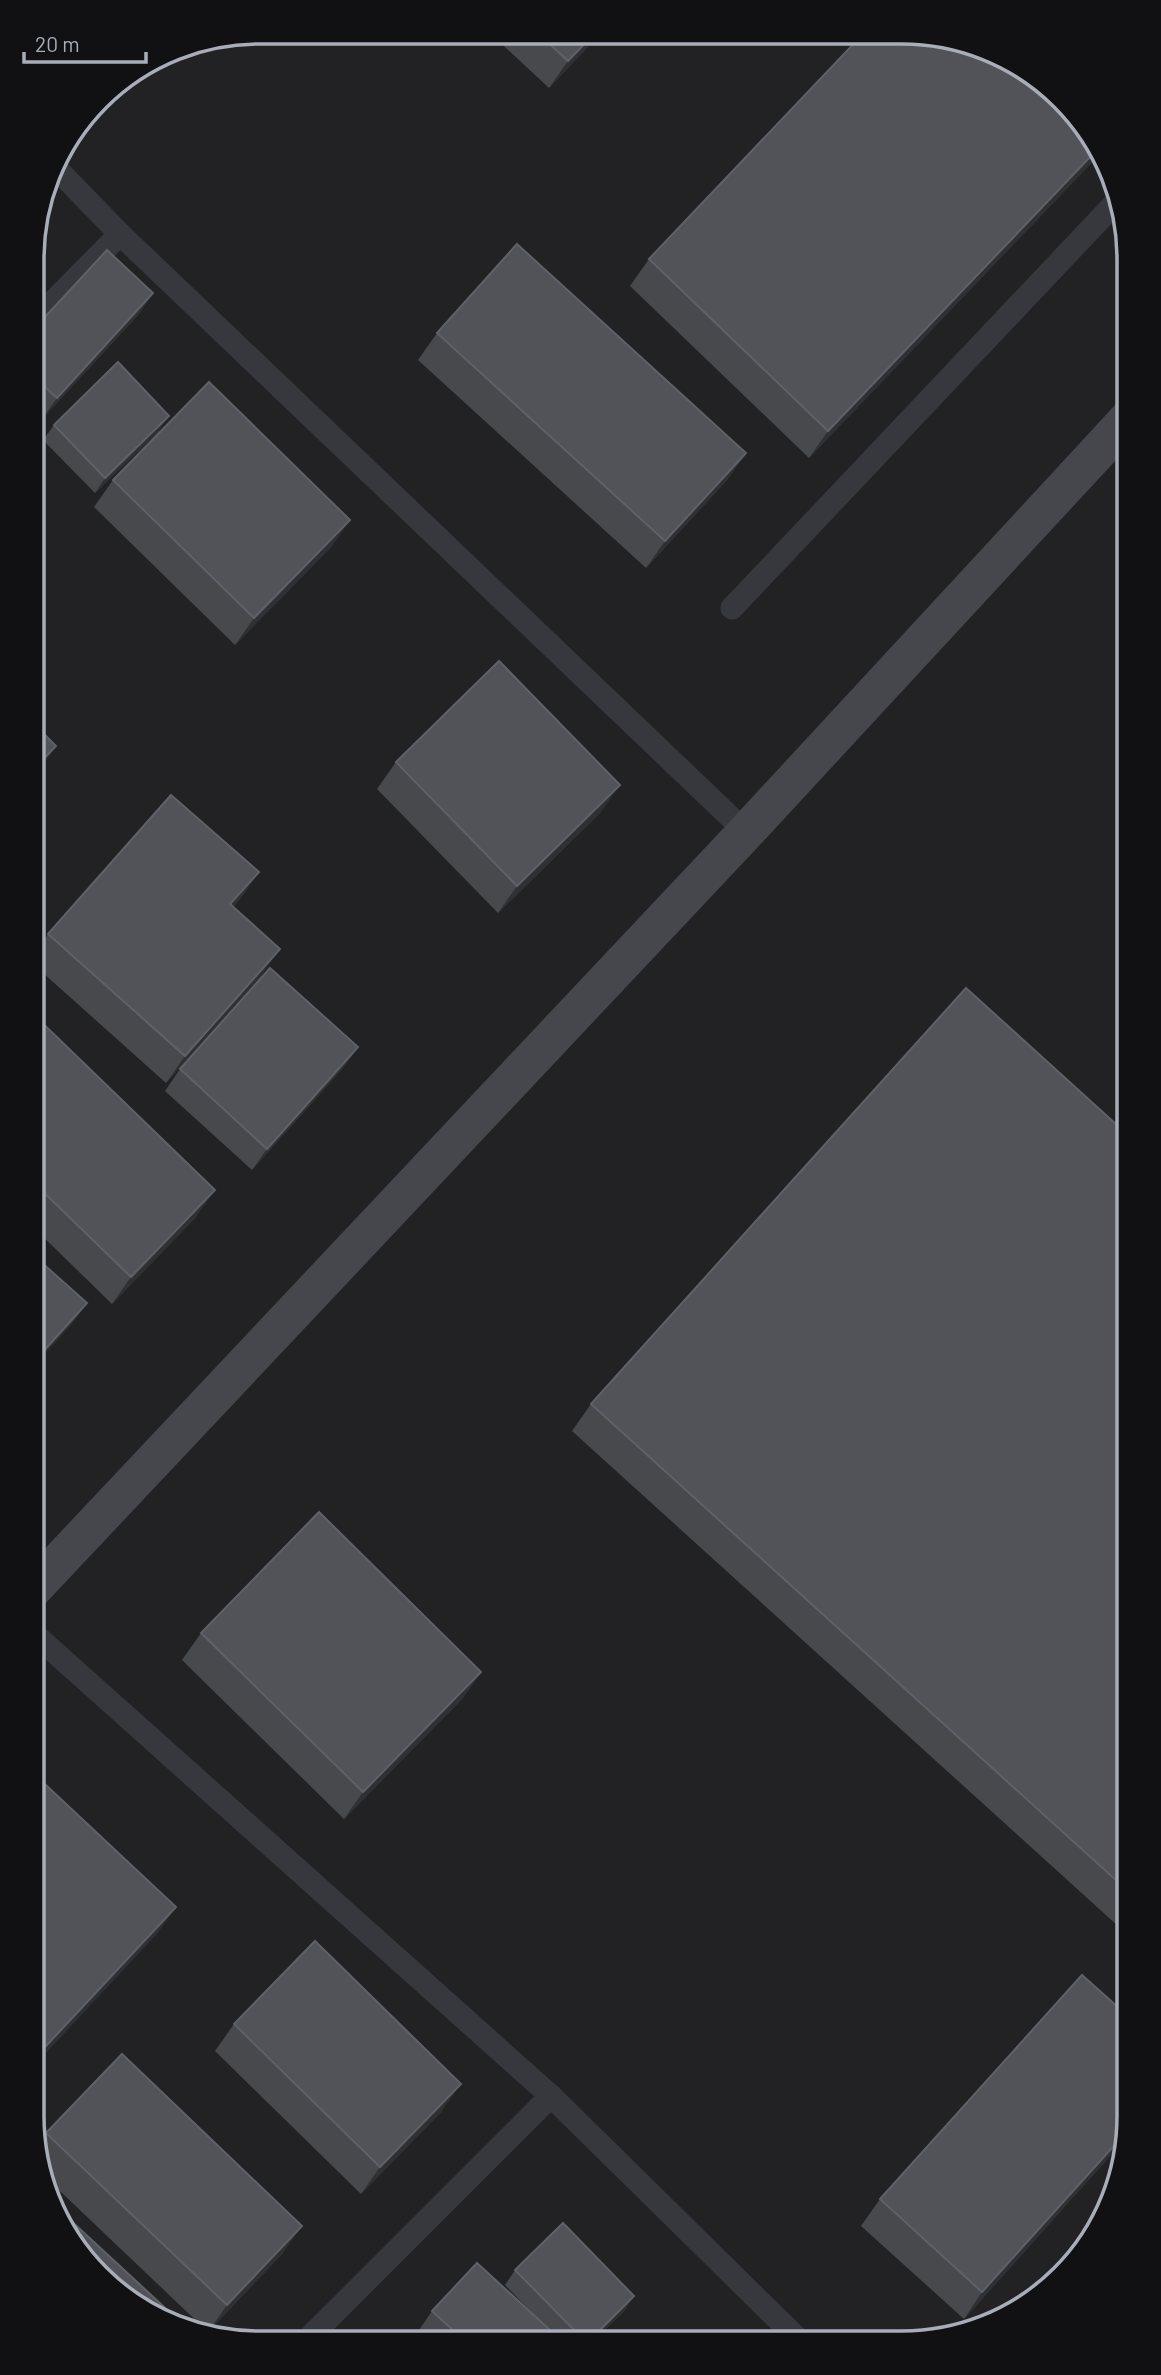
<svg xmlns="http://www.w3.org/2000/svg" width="1161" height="2375" font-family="Barlow,sans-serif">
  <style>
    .built { fill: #222225 }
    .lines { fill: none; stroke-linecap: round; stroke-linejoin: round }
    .lane { stroke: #37383d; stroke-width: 23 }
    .secondary { stroke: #45474d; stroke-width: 38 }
    .wall { fill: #47494d }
    .shaded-wall { fill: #2f3033 }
    .building { fill: #525359; stroke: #5f6168; stroke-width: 2 }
    .rim { fill: none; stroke: #a8adb8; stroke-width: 3.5 }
  </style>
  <rect width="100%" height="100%" fill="#161618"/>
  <polygon class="built" points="258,32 946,36 1052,88 1118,186 1129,258 1129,2132 1112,2203 1082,2255 1029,2305 975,2332 903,2343 228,2341 171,2326 109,2287 43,2189 32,2117 33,229 55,158 109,88 172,49"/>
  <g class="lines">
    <g class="lane">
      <polyline points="53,165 120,234 746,832"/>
      <polyline points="33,322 120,234"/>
      <polyline points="732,608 1120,198"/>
      <polyline points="32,1632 551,2096"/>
      <polyline points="305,2342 551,2096 802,2343"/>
    </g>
    <polyline class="secondary" points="32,1590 746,832 1129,418"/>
  </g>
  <g class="wall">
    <polygon points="490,33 600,34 549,88"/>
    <polygon points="1052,88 1098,156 809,458 630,286 649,259"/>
    <polygon points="153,293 138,315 42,419 33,411 33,330"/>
    <polygon points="437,333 746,453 727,480 646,568 418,360"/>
    <polygon points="54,425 159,431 95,493 43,440"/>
    <polygon points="113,480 350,520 331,547 235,645 94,507"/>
    <polygon points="396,762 601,812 498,913 377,789"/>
    <polygon points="259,872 240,899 233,907 261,976 166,1083 33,964 33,956 48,934"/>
    <polygon points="33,1014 196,1217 112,1304 32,1226"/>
    <polygon points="358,1047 343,1068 252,1170 165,1091 180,1069"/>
    <polygon points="1129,1136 1129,1936 572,1431 591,1404"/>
    <polygon points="201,1633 481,1672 462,1699 344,1819 182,1660"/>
    <polygon points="234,2024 442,2111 361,2194 215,2051"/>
    <polygon points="1129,2132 1128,2136 964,2319 861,2226 880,2199"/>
    <polygon points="46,2133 283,2253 208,2332 41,2173 37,2147"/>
    <polygon points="515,2270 634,2296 624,2311 591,2343 427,2342 417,2333 432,2311 543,2324 505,2285"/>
  </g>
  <g class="shaded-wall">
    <polygon points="594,34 600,34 549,88 568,61"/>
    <polygon points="1095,152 1098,156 809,458 828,431"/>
    <polygon points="153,293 138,315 42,419 57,398"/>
    <polygon points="169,416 159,431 95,493 105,478"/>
    <polygon points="746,453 727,480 646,568 665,541"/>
    <polygon points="350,520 331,547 235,645 254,618"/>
    <polygon points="56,746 38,773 33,778 33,770"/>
    <polygon points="620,785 601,812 498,913 517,886"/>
    <polygon points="259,872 240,899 211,931 230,904"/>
    <polygon points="280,949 261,976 166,1083 185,1056"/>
    <polygon points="358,1047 343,1068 252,1170 267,1149"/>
    <polygon points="215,1190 196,1217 112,1304 131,1277"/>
    <polygon points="87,1303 72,1324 32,1368 32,1364"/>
    <polygon points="481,1672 462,1699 344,1819 363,1792"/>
    <polygon points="176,1907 157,1934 32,2068 32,2061"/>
    <polygon points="461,2084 442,2111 361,2194 380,2167"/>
    <polygon points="1129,2129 1128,2136 964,2319 982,2292"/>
    <polygon points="302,2226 283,2253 208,2332 227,2305"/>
    <polygon points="634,2296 624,2311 591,2343 587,2343"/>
  </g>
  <g class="building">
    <polygon points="538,33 594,34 568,61"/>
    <polygon points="862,35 946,36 1052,88 1095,152 828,431 649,259"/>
    <polygon points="38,214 43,218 34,227"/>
    <polygon points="517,244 746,453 665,541 437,333"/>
    <polygon points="107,250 153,293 57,398 33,376 33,330"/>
    <polygon points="118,362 169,416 105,478 54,425"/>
    <polygon points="209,382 350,520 254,618 113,480"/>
    <polygon points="499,661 620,785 517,886 396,762"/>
    <polygon points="33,723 56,746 33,770"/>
    <polygon points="171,795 259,872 230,904 280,949 185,1056 48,934"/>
    <polygon points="270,968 358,1047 267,1149 180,1069"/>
    <polygon points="966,988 1129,1136 1129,1892 591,1404"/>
    <polygon points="33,1014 215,1190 131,1277 32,1181"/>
    <polygon points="32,1254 87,1303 32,1364"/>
    <polygon points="319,1512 481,1672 363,1792 201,1633"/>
    <polygon points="32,1772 176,1907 32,2061"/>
    <polygon points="315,1941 461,2084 380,2167 234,2024"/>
    <polygon points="1082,1975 1129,2017 1129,2129 982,2292 880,2199"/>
    <polygon points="122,2054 302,2226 227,2305 46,2133"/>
    <polygon points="54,2205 190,2331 171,2326 109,2287"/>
    <polygon points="563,2223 634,2296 587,2343 515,2270"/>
    <polygon points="477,2263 563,2342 466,2342 432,2311"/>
  </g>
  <path d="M0 0H1161V2375H0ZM259 44H902A215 215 0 0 1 1117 259V2116A215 215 0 0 1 902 2331H259A215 215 0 0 1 44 2116V259A215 215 0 0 1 259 44Z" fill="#111113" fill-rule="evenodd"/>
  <path class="rim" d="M259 44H902A215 215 0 0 1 1117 259V2116A215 215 0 0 1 902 2331H259A215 215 0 0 1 44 2116V259A215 215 0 0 1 259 44Z"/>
  <path d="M24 52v10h122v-10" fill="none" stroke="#a8adb8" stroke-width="3.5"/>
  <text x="35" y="52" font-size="21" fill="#a8adb8" stroke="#111113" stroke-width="5" paint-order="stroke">20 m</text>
</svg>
